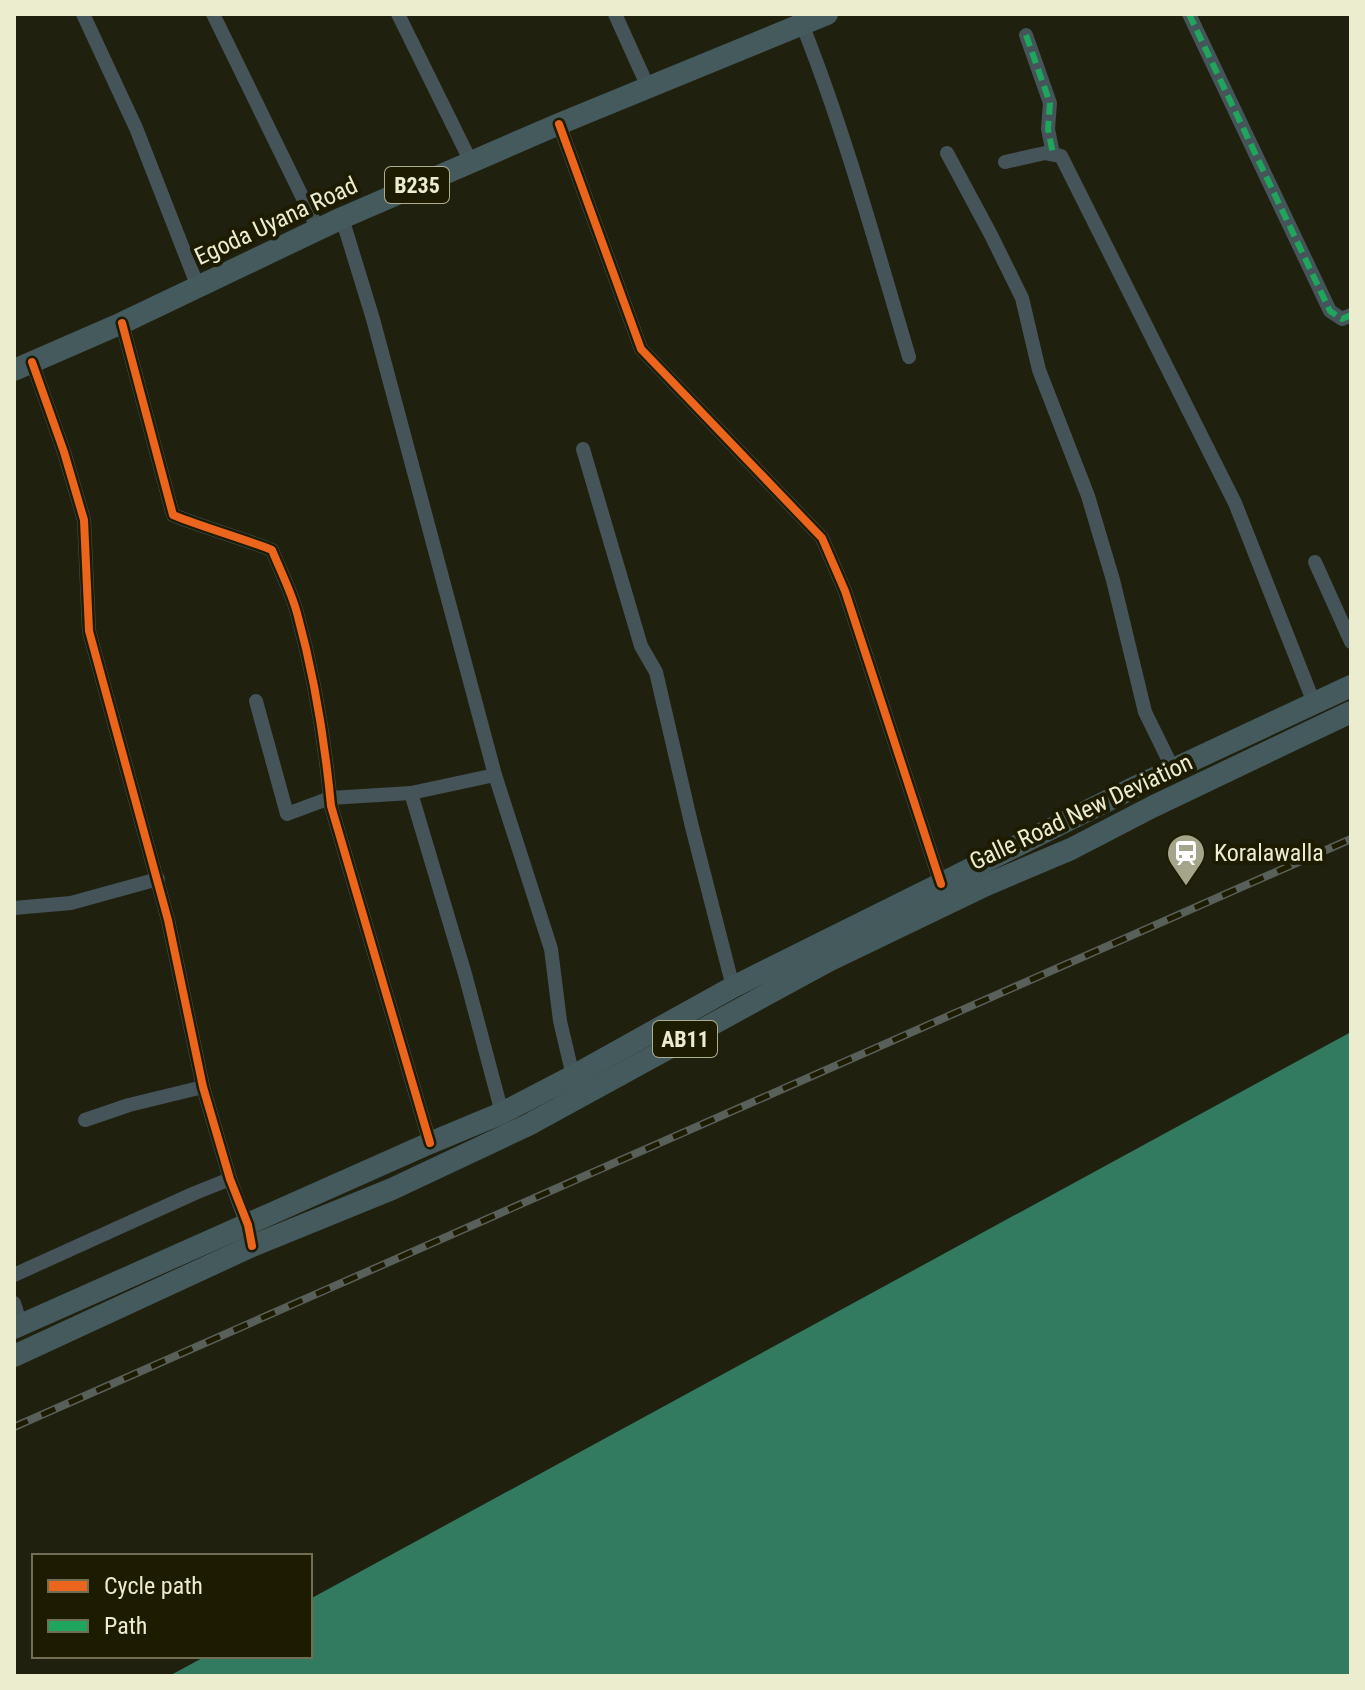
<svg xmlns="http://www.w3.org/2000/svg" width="1365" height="1690" font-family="'Roboto Condensed',sans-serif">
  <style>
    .water { fill: #327a60 }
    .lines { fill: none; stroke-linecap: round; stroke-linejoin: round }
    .street { stroke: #445458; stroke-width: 14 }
    .primary { stroke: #445a5d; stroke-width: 22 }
    .rail-casing { stroke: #59605a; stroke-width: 8 }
    .rail { stroke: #1d1c01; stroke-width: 5; stroke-dasharray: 15; stroke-linecap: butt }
    .quiet { stroke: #20a55d; stroke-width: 6; stroke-dasharray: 12 6; stroke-linecap: butt }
    .cycleway-casing { stroke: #1d1c01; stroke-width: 13 }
    .cycleway { stroke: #eb651d; stroke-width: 8 }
    .labels { text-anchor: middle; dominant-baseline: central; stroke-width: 8; stroke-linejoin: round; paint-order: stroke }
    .shield { fill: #1d1c01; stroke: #aeae91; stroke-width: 2 }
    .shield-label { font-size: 22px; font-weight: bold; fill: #ececcf }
    .street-label { font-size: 24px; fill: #ececcf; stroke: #1d1c01 }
    .poi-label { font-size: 24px; fill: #ececcf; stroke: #1d1c01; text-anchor: start }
  </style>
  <rect width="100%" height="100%" fill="#20200f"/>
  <polygon class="water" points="1351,1032 1351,1676 169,1676 206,1656 310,1656 310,1599"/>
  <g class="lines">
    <g class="street">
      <polyline points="83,14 136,128 198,287"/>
      <polyline points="213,14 318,229"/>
      <polyline points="398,14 471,162"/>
      <polyline points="615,14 648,87"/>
      <polyline points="1189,14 1330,311 1342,319 1351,315"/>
      <path d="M802,24c43,108 74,222 107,333"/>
      <polyline points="1026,35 1050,103 1048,129 1053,154"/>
      <polyline points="559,124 641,349 822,538 845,591 941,884"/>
      <polyline points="947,153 991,235 1022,298 1039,370 1088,496 1113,580 1145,712 1173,769"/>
      <polyline points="1005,162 1045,153 1061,156 1235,503 1314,703"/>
      <polyline points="342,218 373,319 495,775 551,949 560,1021 573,1076"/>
      <path d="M122,323l51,192c32,13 66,22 99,35 8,20 19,41 25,63 17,62 28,129 34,193l99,337"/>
      <polyline points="32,362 64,452 84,520 89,631 168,920 203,1087 230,1179 249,1230"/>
      <polyline points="583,449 641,646 656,672 692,827 733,987"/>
      <polyline points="1315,562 1351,642"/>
      <polyline points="256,701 287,814 330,798 411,793 495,775"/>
      <polyline points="411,793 465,974 502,1113"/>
      <polyline points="14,908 71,903 158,879"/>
      <polyline points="85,1120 129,1105 203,1087"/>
      <polyline points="14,1275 195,1193 230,1179"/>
      <polyline points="14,1303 21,1325"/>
    </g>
    <g class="primary">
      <polyline points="14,370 122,323 342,218 559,124 827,14"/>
      <polyline points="14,1328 430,1143 502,1113 573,1076 733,987 1131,789 1351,686"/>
      <polyline points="14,1356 252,1246 392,1189 528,1125 828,961 986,885 1071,849 1152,807 1351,712"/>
    </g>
    <g class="rail-casing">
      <polyline id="rail" points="14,1427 1351,839"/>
    </g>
    <use href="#rail" class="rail"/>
    <g class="quiet">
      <polyline points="1189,14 1330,311 1342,319 1351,315"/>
      <polyline points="1026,35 1050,103 1048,129 1053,154"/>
    </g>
    <g class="cycleway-casing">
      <g id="cycleway">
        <polyline points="559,124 641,349 822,538 845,591 941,884"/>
        <path d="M122,323l51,192c32,13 66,22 99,35 8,20 19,41 25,63 17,62 28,129 34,193l99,337"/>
        <polyline points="32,362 64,452 84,520 89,631 168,920 203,1087 230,1179 248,1225 252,1246"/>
      </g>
    </g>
    <use href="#cycleway" class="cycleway"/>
  </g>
  <defs>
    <g id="station-pin" transform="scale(2)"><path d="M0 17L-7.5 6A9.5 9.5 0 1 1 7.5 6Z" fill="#a5a58c" stroke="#1d1c01"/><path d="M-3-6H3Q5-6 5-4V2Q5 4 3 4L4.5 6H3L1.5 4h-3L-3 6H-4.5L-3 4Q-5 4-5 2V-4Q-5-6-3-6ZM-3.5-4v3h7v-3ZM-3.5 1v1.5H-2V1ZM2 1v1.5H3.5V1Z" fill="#fff"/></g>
  </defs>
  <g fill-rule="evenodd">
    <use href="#station-pin" x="1186" y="853"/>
  </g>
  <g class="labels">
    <g class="shield">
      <rect x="385" y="167" width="64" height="36" rx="6"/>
      <rect x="653" y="1021" width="64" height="36" rx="6"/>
    </g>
    <g class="shield-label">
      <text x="417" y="185">B235</text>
      <text x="685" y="1039">AB11</text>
    </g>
    <g class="street-label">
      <text transform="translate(276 221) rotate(-25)">Egoda Uyana Road</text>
      <text transform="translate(1081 812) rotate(-25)">Galle Road New Deviation</text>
    </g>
    <g class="poi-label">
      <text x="1214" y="853">Koralawalla</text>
    </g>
  </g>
  <rect width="1365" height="1690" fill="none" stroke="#ececcf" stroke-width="32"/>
  <rect x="32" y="1554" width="280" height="104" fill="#1d1c01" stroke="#706f53" stroke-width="2"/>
  <rect x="48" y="1580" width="40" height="12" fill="#eb651d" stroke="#706f53" stroke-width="2"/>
  <text x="104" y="1594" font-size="24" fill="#ececcf">Cycle path</text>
  <rect x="48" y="1620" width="40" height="12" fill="#20a55d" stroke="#706f53" stroke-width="2"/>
  <text x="104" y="1634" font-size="24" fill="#ececcf">Path</text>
</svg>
